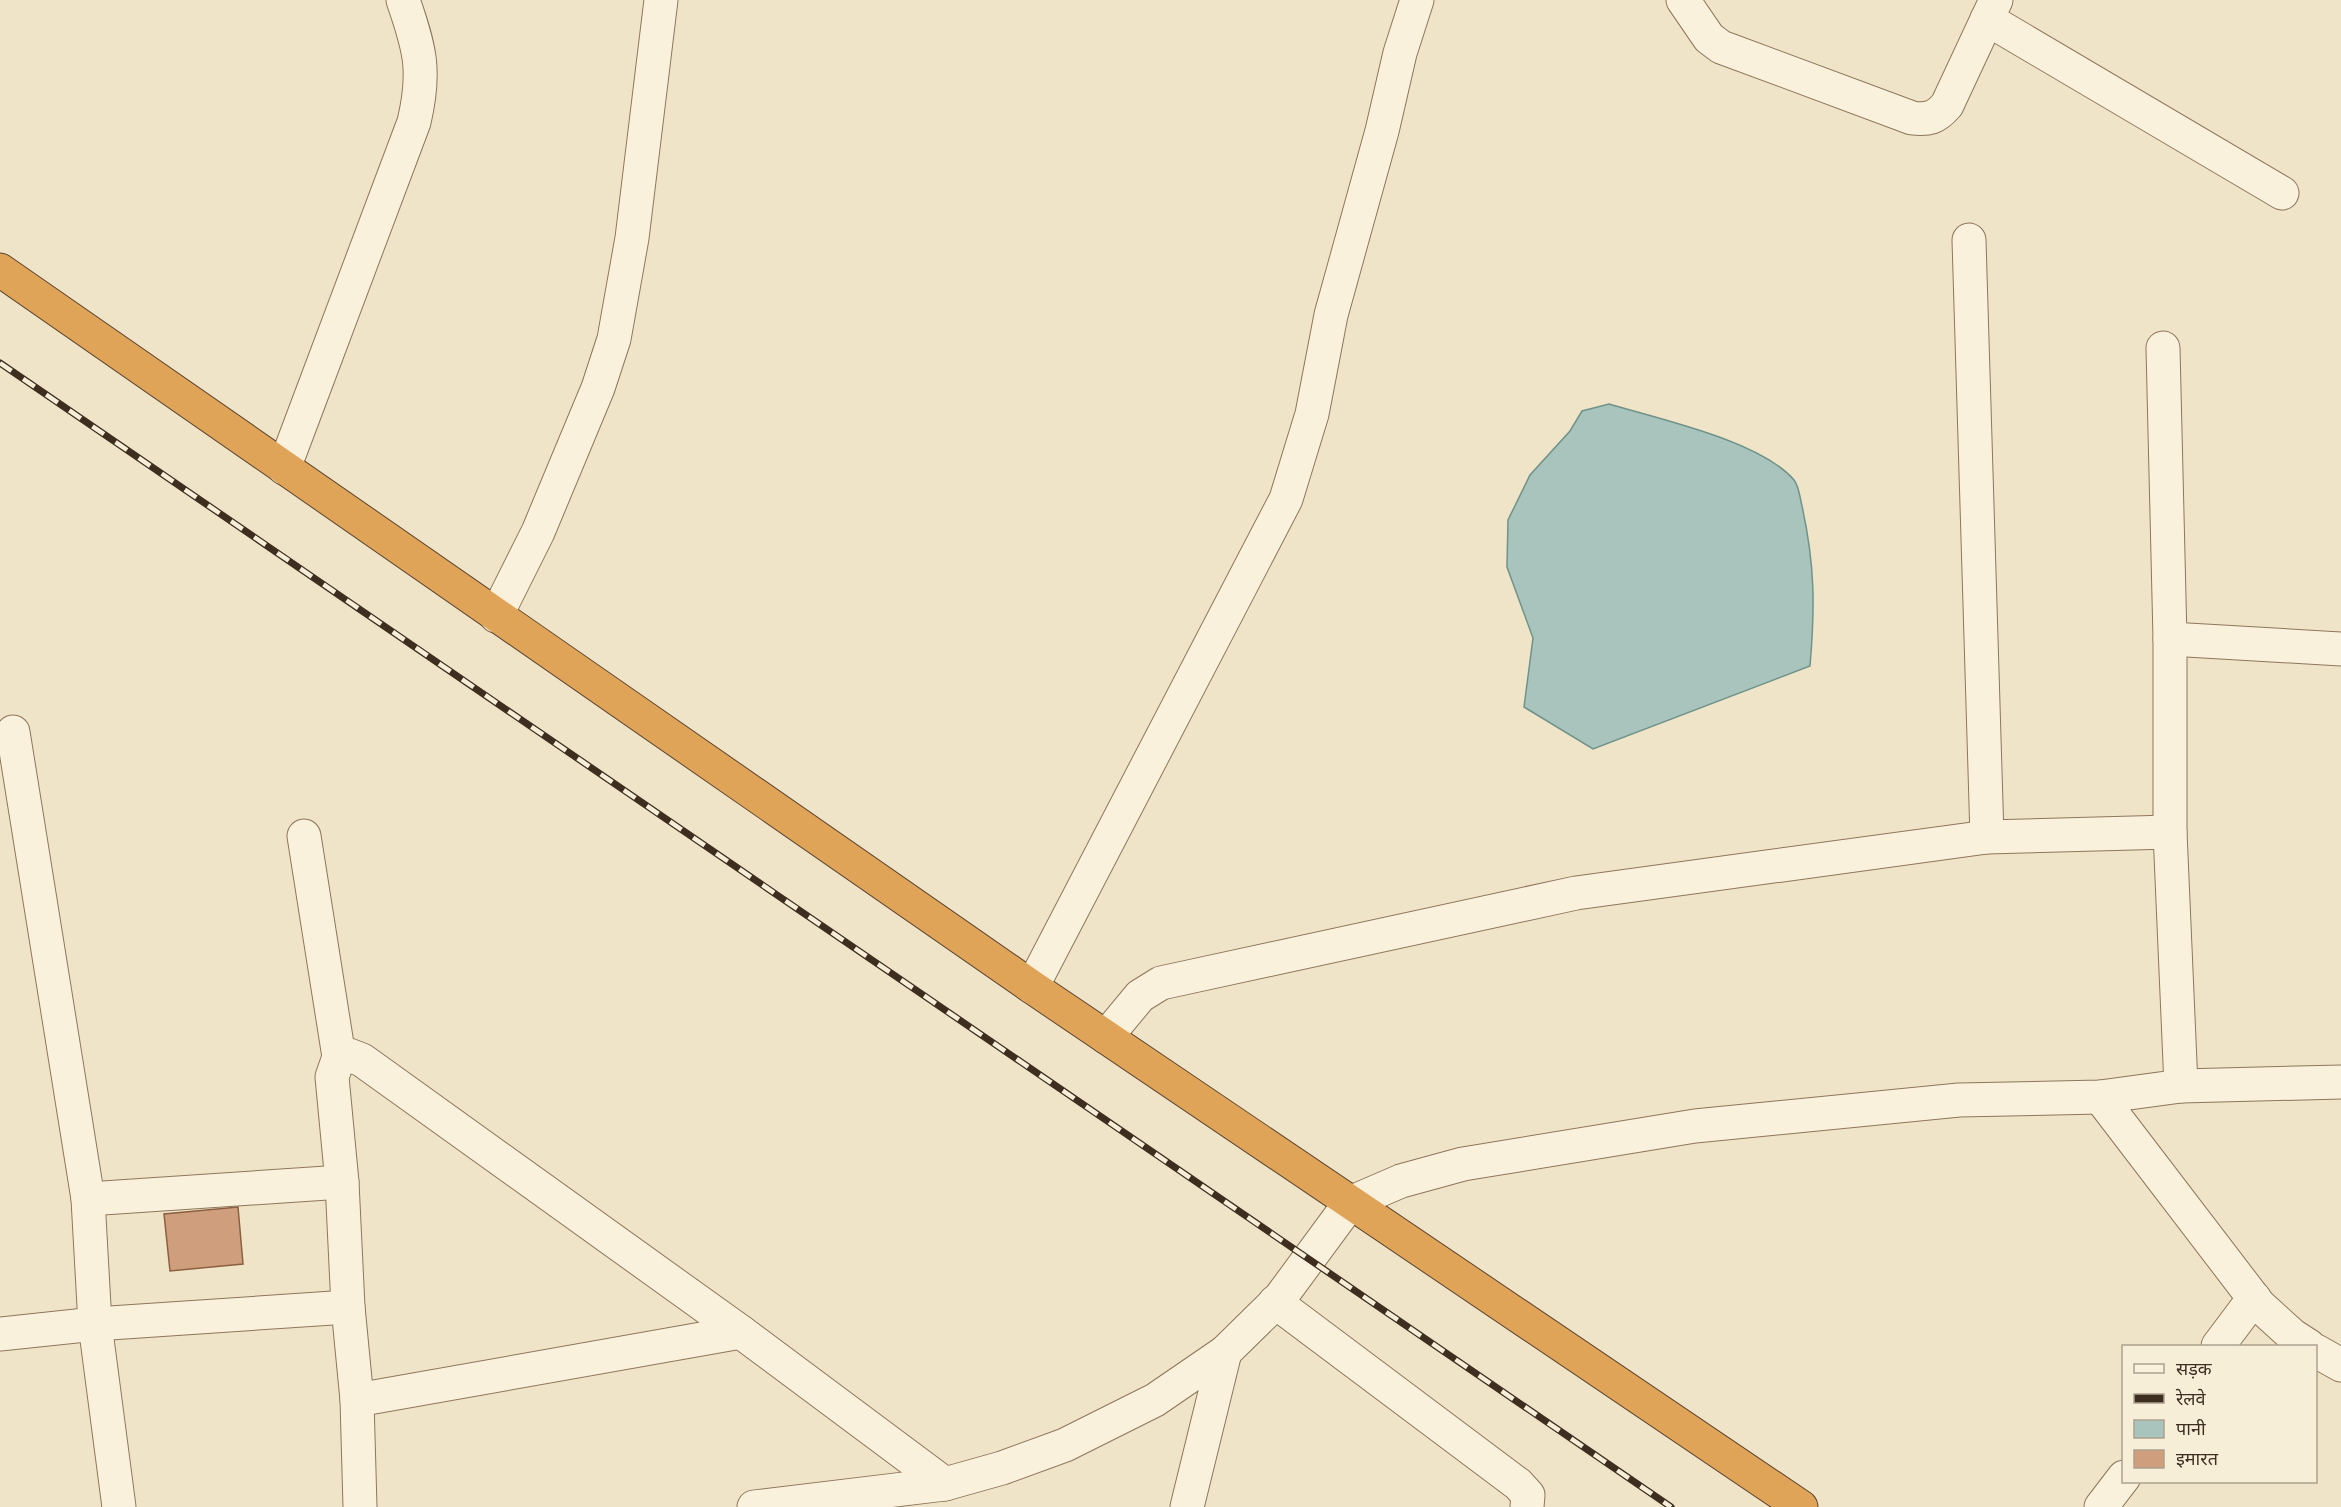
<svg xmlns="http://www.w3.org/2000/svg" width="2341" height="1507" font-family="Georgia,'Noto Sans Devanagari',serif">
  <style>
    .water { fill: #a9c4bc; stroke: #6f938a; stroke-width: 1.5 }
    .building { fill: #cf9f7d; stroke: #8d5f41; stroke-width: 1.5 }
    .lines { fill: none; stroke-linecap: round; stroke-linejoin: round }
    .minor-casing { stroke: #8d765c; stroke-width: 35 }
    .highway-casing { stroke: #5b4430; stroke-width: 35 }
    .minor { stroke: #faf1dc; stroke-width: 33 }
    .highway { stroke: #e0a458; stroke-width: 33 }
    .rail-casing { stroke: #3d2e20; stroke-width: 7 }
    .rail { stroke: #f7eed8; stroke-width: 4.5; stroke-dasharray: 14; stroke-linecap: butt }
  </style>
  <rect width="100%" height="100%" fill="#f0e4c8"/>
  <path class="water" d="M1609,404c50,15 152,37 185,76 5,6 6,18 8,26 13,59 13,101 8,160l-217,83 -69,-42 9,-69 -26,-71 1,-47 22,-45 40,-44 12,-20z"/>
  <polygon class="building" points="238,1207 243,1264 170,1271 164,1214"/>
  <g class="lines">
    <g class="minor-casing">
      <g id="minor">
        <path d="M1683,0l26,38 12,9 191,71c16,2 24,0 35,-13l49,-105"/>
        <polyline points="1987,19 2282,193"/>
        <polyline points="1969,240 1987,837"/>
        <polyline points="2163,348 2170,639 2170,832 2181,1086"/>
        <path d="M284,468l130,-346c12,-51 6,-73 -11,-122"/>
        <polyline points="496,616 538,532 598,388 614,339 632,238 661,0"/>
        <polyline points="2170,639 2341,649"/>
        <polyline points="13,732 88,1199 95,1324 119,1507"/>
        <polyline points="304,836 339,1057"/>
        <polyline points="1032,987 1286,499 1312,414 1331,315 1382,131 1400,53 1417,0"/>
        <polyline points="1106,1037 1140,996 1161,983 1576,893 1987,837 2170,832"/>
        <polyline points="2100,1097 2259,1305 2292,1335 2309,1346"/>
        <polyline points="88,1199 342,1182"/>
        <polyline points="1275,1302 1518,1484 1528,1495 1527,1507"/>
        <polyline points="0,1334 95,1324 348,1307"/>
        <polyline points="2218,1346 2254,1298"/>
        <polyline points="2316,1351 2341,1365"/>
        <polyline points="357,1400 741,1332"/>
        <polyline points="360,1507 357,1400 348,1307 342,1182 332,1077 339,1057 349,1055 362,1060 741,1332 945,1484"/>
        <polyline points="754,1507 945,1484 1002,1468 1065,1445 1155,1400 1225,1352 1280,1298 1350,1203 1401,1181 1463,1164 1695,1126 1959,1100 2100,1097 2181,1086 2341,1082"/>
        <polyline points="1187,1507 1225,1352"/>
        <polyline points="2101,1507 2124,1477"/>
      </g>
    </g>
    <g class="highway-casing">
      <polyline id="highway" points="0,270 1032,987 1801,1507"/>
    </g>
    <use href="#minor" class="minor"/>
    <use href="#highway" class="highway"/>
    <g class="rail-casing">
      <polyline id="rail" points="0,363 1671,1507"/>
    </g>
    <use href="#rail" class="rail"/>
  </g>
  <rect x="2122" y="1345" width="195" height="138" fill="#f7eed8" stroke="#ada18e" stroke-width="1.5"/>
  <rect x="2134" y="1364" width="30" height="9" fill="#faf1dc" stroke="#ada18e" stroke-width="1.5"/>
  <text x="2176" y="1375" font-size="18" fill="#3d2e20">सड़क</text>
  <rect x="2134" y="1394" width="30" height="9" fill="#3d2e20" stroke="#ada18e" stroke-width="1.5"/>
  <text x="2176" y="1405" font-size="18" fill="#3d2e20">रेलवे</text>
  <rect x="2134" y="1420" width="30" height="18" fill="#a9c4bc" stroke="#ada18e" stroke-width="1.5"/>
  <text x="2176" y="1435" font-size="18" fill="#3d2e20">पानी</text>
  <rect x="2134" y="1450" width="30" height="18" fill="#cf9f7d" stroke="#ada18e" stroke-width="1.5"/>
  <text x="2176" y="1465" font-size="18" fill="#3d2e20">इमारत</text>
</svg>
